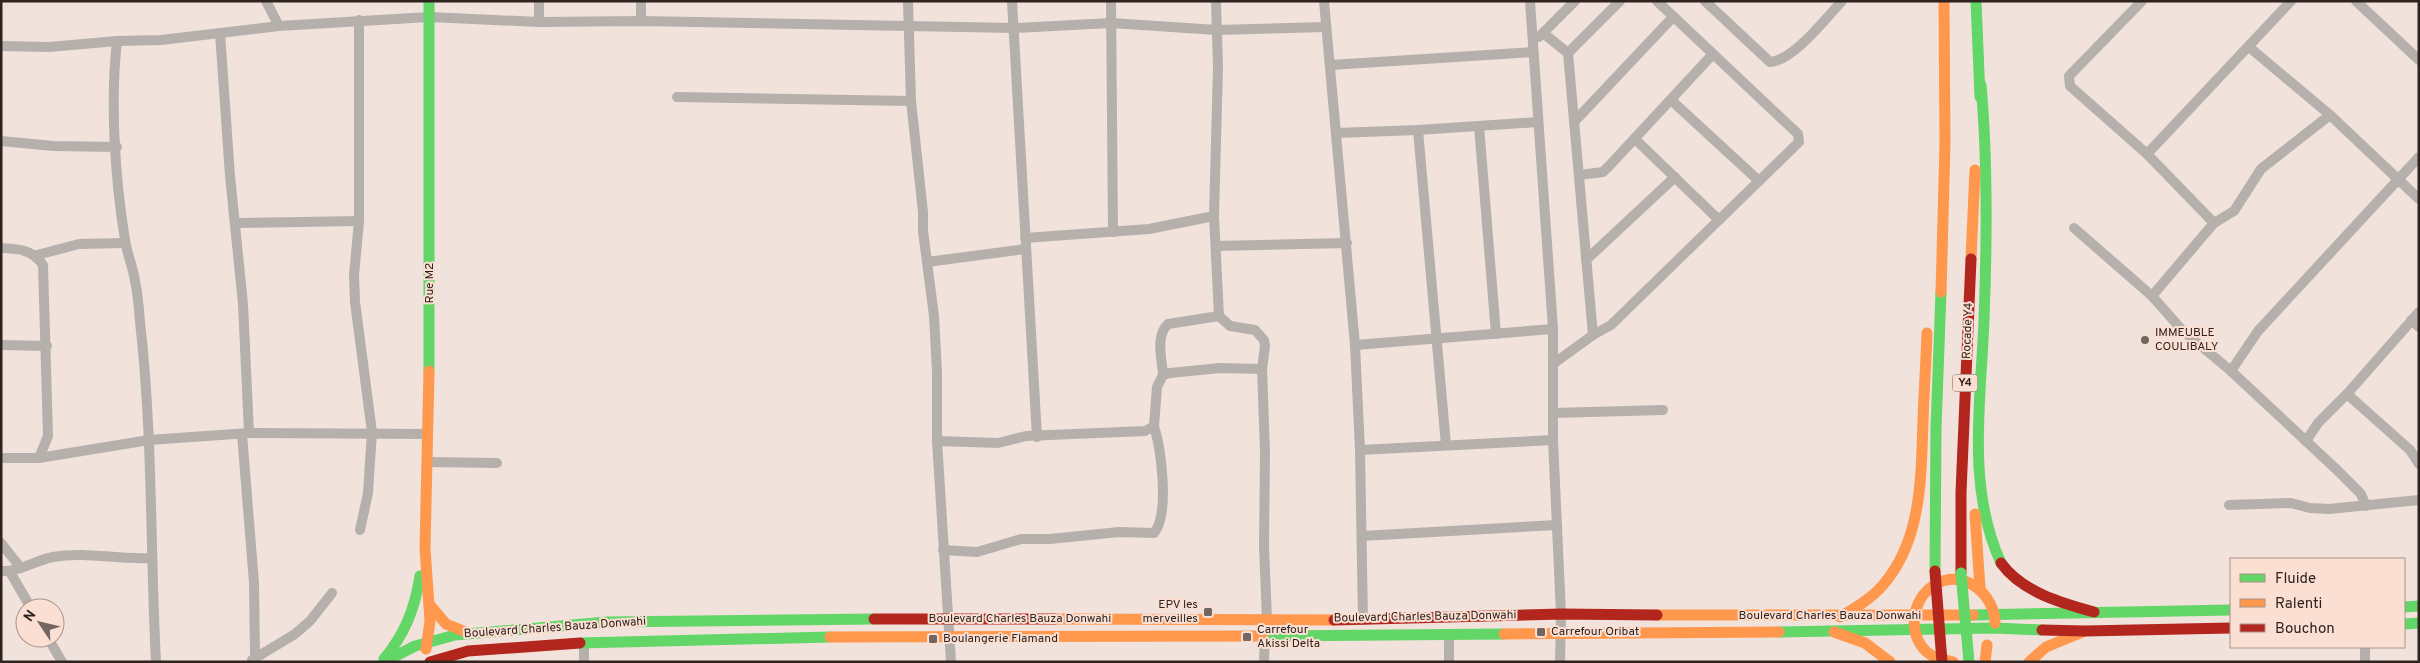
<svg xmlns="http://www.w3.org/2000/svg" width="2420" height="663" font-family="Overpass,sans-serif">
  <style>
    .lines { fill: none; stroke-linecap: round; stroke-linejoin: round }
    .street { stroke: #b5b0ac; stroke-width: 10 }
    .fast { stroke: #63d668; stroke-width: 11 }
    .slow { stroke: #ff974d; stroke-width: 11 }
    .jam { stroke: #b3261e; stroke-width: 11 }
    .fast-bridge { stroke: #63d668; stroke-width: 11 }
    .jam-bridge { stroke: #b3261e; stroke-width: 11 }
    .poi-dot { fill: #736661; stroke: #fbdfd3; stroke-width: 2 }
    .labels { text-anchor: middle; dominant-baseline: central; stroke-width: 4; stroke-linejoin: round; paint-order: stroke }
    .shield { fill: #fbdfd3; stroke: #6c5b55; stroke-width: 1 }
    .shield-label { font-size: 11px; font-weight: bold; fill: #2e231f }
    .street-label { font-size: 12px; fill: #2e231f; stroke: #fbdfd3 }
    .poi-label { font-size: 12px; fill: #2e231f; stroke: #fbdfd3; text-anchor: start }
  </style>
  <rect width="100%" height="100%" fill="#f2e2dc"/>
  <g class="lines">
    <g class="street">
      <polyline points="266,1 279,26"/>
      <polyline points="539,1 539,22"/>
      <polyline points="908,1 911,101 923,212 923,231 934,316 937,372 937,441 951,662"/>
      <polyline points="1012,1 1037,437"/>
      <polyline points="1111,1 1113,232"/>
      <polyline points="1216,1 1218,67 1214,216 1219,316 1230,326 1255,330 1264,340 1265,346 1262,369 1265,452 1264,547 1267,619"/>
      <polyline points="1324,1 1355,345 1360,450 1363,620"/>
      <polyline points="1530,1 1553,329 1553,440 1561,614 1560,662"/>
      <path d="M1705,1l65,61c23,-1 56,-44 72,-61"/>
      <polyline points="2142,1 2069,76 2070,86 2147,154 2291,1"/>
      <polyline points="2356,1 2419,60"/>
      <polyline points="359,20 359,221 354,275 355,302 372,432 368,493 360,530"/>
      <polyline points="641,21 641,1"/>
      <polyline points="220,33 230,176 243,304 249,433"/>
      <polyline points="1543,33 1568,53 1593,335"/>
      <polyline points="1539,37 1575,1"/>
      <path d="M117,41c-7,61 -2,138 8,199 2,14 8,27 10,41 3,13 4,27 5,41 13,113 10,227 16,340"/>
      <polyline points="1,46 49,47 117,41 161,40 279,26 429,17 539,22 641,21 1014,28 1111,23 1217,30 1326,27"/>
      <polyline points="2249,47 2330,115 2419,199"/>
      <polyline points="1568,53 1620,1"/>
      <polyline points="1331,65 1533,52"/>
      <polyline points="677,97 911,101"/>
      <polyline points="1671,100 1759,181"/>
      <polyline points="1574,122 1673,17"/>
      <polyline points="1479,126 1496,334"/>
      <polyline points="1418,130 1446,445"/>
      <polyline points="1336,133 1418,130 1538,122"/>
      <polyline points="1635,139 1719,220"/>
      <polyline points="1,141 53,146 117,147"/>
      <polyline points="2147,154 2214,223"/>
      <polyline points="1579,175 1603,172 1610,165 1712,55"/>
      <polyline points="235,223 359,221"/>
      <polyline points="2074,228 2152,296 2182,330 2231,371 2336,469 2361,494 2366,506"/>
      <polyline points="1025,238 1149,229 1214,216"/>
      <polyline points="1216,246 1347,243"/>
      <path d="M1,248c18,1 31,1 42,17l5,171 -9,22"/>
      <polyline points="37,255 79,244 125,243"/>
      <polyline points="1586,260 1675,177"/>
      <polyline points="927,262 1026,249"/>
      <polyline points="2152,296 2214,223 2234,211 2261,169 2330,115"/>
      <polyline points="2411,320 2419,327"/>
      <polyline points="1,345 47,346"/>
      <polyline points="1355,345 1553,329"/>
      <polyline points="1553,364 1593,335 1611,325 1799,142 1798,134 1657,1"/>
      <polyline points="2231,371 2258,331 2419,157"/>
      <path d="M1163,375c-1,-16 -8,-39 5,-51l51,-8"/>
      <polyline points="2347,394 2410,450 2419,464"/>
      <polyline points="1553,413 1663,410"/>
      <polyline points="242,434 254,583 255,657"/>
      <polyline points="937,441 998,443 1026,436 1145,431 1154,426 1157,387 1163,375 1170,373 1220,368 1262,369"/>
      <polyline points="2306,441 2318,423 2347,394 2419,312"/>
      <polyline points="1360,450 1553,440"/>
      <polyline points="1,458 39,458 149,440 249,433 426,434"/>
      <polyline points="428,462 497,463"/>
      <polyline points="2229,505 2291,503 2310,508 2329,509 2419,500"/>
      <polyline points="1362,536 1557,525"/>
      <polyline points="1,543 20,567"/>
      <path d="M943,550l34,2 44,-13h29l69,-7 35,1c16,-19 7,-84 0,-107"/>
      <path d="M1,571c18,1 35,-11 52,-14 32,-6 65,3 98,1"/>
      <polyline points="10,572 31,608"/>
      <polyline points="48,638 62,662"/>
      <polyline points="584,643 584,662"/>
      <polyline points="252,660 295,634 310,621 332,593"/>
      <polyline points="1264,662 1265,636"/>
      <polyline points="1449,662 1449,634"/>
      <polyline points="2365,662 2365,647"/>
    </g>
    <g class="fast">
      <polyline points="429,1 429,371"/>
      <polyline points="1976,1 1980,97"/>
      <path d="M1981,85c7,78 6,157 3,235 -3,81 -18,167 17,243"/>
      <polyline points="1935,571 1936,428 1941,292"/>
      <polyline points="2404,607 2419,606"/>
      <polyline points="1973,615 2231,610"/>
      <polyline points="2404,624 2419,623"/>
      <polyline points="1779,632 1995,628 2042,630"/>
      <polyline points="1262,636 1504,634"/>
      <polyline points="580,643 830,637"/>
      <path d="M384,659c21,-25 31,-51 36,-83"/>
      <polyline points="384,662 415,646 455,635 607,622 874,619"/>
    </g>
    <g class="slow">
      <polyline points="1971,259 1975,170"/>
      <polyline points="1941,292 1945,144 1944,1"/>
      <polyline points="1975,514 1980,588"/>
      <polyline points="430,605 446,624 466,632"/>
      <polyline points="1657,615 1973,615"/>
      <path d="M1840,617c15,-9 31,-18 43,-32 39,-45 38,-108 40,-164 1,-29 3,-59 4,-88"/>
      <polyline points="1054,619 1334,620"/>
      <polyline points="1834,632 1865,643 1890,662"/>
      <polyline points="1504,634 1779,632"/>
      <polyline points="830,637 1262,636"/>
      <polyline points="426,649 430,621 425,548 429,371"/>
      <path d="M1953,662c-7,-2 -16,-3 -22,-7 -25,-16 -21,-57 5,-71 28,-16 59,11 59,39"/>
      <polyline points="1985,662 1987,645"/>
      <polyline points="2029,662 2046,647 2085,631"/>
    </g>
    <g class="jam">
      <path d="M2001,563c21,29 60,40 93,49"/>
      <polyline points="1961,573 1961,492 1971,259"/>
      <polyline points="874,619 1054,619"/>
      <polyline points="1334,620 1561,614 1657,615"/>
      <polyline points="2042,630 2085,631 2231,628"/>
      <polyline points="430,662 468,651 580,643"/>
    </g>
    <polyline class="fast-bridge" points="1961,573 1969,662"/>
    <polyline class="jam-bridge" points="1935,571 1942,662"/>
  </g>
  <g class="poi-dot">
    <circle cx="2145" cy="340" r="5"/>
    <rect x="1203" y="607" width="10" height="10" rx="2.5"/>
    <rect x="1536" y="627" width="10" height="10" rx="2.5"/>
    <rect x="1242" y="632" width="10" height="10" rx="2.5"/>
    <rect x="928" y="634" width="10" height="10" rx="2.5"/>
  </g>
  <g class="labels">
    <rect class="shield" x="1952.5" y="374.5" width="25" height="17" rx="4"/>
    <g class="shield-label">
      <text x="1965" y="383">Y4</text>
    </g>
    <g class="street-label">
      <text transform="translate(430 283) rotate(-90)">Rue M2</text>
      <text transform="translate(1968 331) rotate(-88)">Rocade Y4</text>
      <text x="1830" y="616">Boulevard Charles Bauza Donwahi</text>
      <text transform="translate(1425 617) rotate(-1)">Boulevard Charles Bauza Donwahi</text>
      <text x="1020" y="619">Boulevard Charles Bauza Donwahi</text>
      <text transform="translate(555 628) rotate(-4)">Boulevard Charles Bauza Donwahi</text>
    </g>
    <g class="poi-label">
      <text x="2155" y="333">IMMEUBLE<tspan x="2155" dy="14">COULIBALY</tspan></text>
      <text x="1198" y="605" text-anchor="end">EPV les<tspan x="1198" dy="14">merveilles</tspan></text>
      <text x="1257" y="630">Carrefour<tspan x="1257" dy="14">Akissi Delta</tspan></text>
      <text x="1551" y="632">Carrefour Oribat</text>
      <text x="943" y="639">Boulangerie Flamand</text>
    </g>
  </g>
  <rect width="2420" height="663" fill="none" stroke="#2e231f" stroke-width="5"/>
  <rect x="2230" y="558" width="175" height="90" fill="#fbdfd3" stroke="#a9948b"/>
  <rect x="2240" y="574" width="25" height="8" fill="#63d668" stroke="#a9948b"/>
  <text x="2275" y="583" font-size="15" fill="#2e231f">Fluide</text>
  <rect x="2240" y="599" width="25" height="8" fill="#ff974d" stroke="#a9948b"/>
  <text x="2275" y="608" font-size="15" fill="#2e231f">Ralenti</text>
  <rect x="2240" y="624" width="25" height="8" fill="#b3261e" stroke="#a9948b"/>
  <text x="2275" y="633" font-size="15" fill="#2e231f">Bouchon</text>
  <g transform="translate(40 623) rotate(305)"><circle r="24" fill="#fbdfd3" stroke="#a9948b"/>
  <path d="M0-4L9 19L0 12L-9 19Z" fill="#736661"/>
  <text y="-8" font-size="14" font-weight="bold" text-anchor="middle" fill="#2e231f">N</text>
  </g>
</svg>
